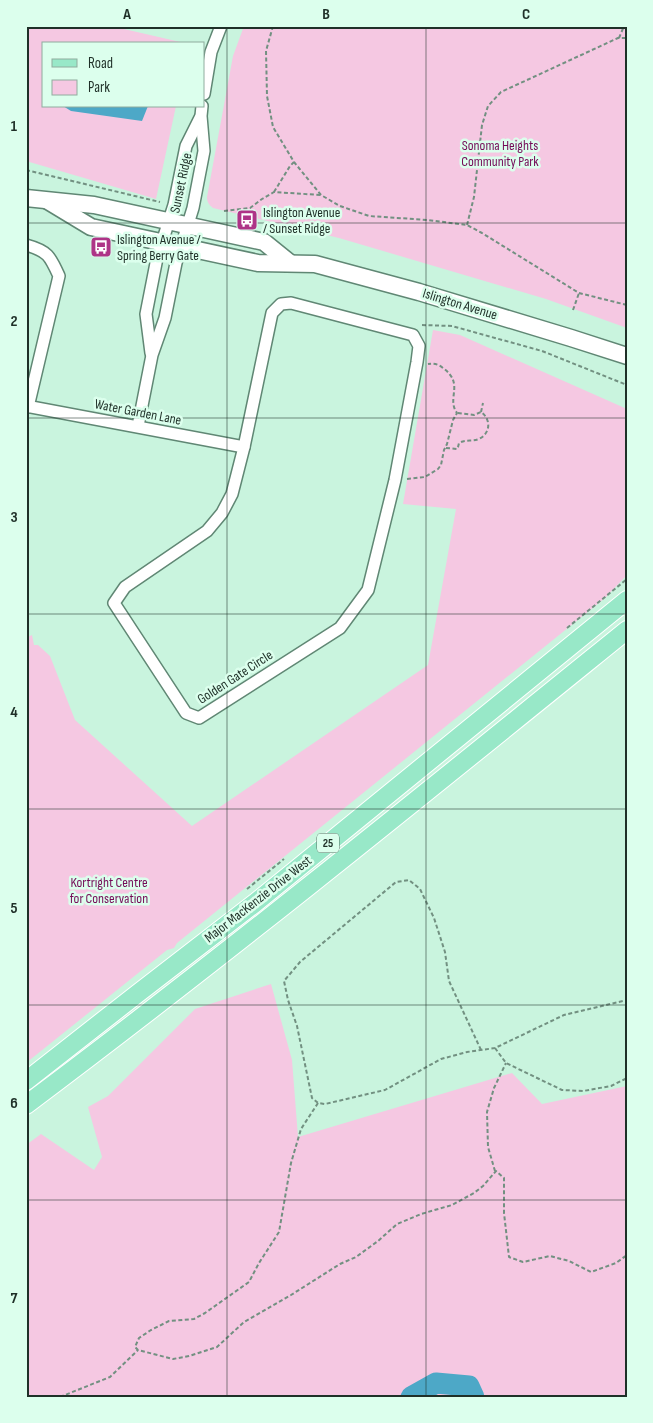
<svg xmlns="http://www.w3.org/2000/svg" width="653" height="1423" font-family="'Sofia Sans Condensed',sans-serif">
  <style>
    .green { fill: #f5c8e2 }
    .water { fill: #4da8c7 }
    .lines { fill: none; stroke-linecap: round; stroke-linejoin: round }
    .river { stroke: #4da8c7; stroke-width: 21 }
    .minor-casing { stroke: #608774; stroke-width: 14 }
    .secondary-casing { stroke: #608774; stroke-width: 19 }
    .primary-casing { stroke: #fff; stroke-width: 20 }
    .path { stroke: #729081; stroke-width: 2; stroke-dasharray: 4 2.5; stroke-linecap: butt }
    .minor { stroke: #fff; stroke-width: 11 }
    .secondary { stroke: #fff; stroke-width: 16 }
    .primary { stroke: #98e8c8; stroke-width: 18 }
    .grid { fill: none; stroke: #1f3028; stroke-width: 1; stroke-opacity: 0.55 }
    .labels { text-anchor: middle; dominant-baseline: central; stroke-width: 5; stroke-linejoin: round; paint-order: stroke }
    .shield { fill: #dcffed; stroke: #586e63; stroke-width: 1 }
    .shield-label { font-size: 12px; font-weight: bold; fill: #1f3028 }
    .park-label { font-size: 14px; fill: #740a57; stroke: #dcffed }
    .street-label { font-size: 14px; fill: #1f3028; stroke: #dcffed }
    .poi-label { font-size: 14px; fill: #1f3028; stroke: #dcffed; text-anchor: start }
    .neatline { fill: none; stroke: #1f3028; stroke-width: 2 }
    .grid-label { font-size: 16px; text-anchor: middle; font-weight: bold; fill: #1f3028 }
  </style>
  <rect width="100%" height="100%" fill="#c9f4de"/>
  <g class="green">
    <polygon points="26,26 111,26 189,44 44,44 44,106 176,106 156,199 26,161"/>
    <path d="M244,26h383v302l-81,-29 -207,-61 -126,-30c-4,-3 -6,-6 -6,-11l26,-141z"/>
    <polygon points="433,330 460,335 627,409 627,575 605,598 177,943 174,948 167,950 26,1063 26,638 32,635 34,645 38,645 50,656 75,720 192,826 428,665 456,509 403,504"/>
    <polygon points="271,984 292,1060 298,1137 512,1073 542,1104 627,1086 627,1397 27,1397 26,1145 41,1134 94,1170 102,1157 88,1107 108,1096 195,1009"/>
  </g>
  <polygon class="water" points="63,106 148,106 142,121 71,111"/>
  <g class="lines">
    <polyline class="river" points="411,1397 436,1383 469,1386 474,1397"/>
    <g class="minor-casing">
      <g id="minor">
        <polyline points="204,94 211,52 221,26"/>
        <path d="M26,245c22,6 24,11 33,31l-31,131"/>
        <polygon points="291,303 413,335 419,346 417,362 395,480 368,590 340,628 199,718 186,713 114,603 125,587 207,531 222,513 232,494 244,447 272,313 281,304"/>
        <polyline points="151,353 146,314 157,258 174,205 186,146 200,118"/>
        <polyline points="26,406 244,447"/>
        <polyline points="138,426 152,355 165,318 176,263 193,208 204,151 201,116 202,106"/>
      </g>
    </g>
    <g class="secondary-casing">
      <g id="secondary">
        <polyline points="26,198 94,205 264,242 290,263"/>
        <polyline points="48,201 91,227 258,263 315,264 419,292 571,338 627,356"/>
      </g>
    </g>
    <g class="primary-casing">
      <g id="primary">
        <polyline points="26,1081 137,994 255,903 627,600"/>
        <path d="M26,1105c204,-153 402,-314 601,-475"/>
      </g>
    </g>
    <g class="path">
      <polyline points="273,26 266,51 267,96 273,127 294,162 321,195 340,206 369,216 428,220 467,225 482,233 579,293 627,305"/>
      <polyline points="619,38 624,26"/>
      <polyline points="26,170 160,202"/>
      <polyline points="274,192 290,166 294,162"/>
      <polyline points="224,211 250,208 262,199 274,192 321,195"/>
      <polyline points="467,225 474,197 482,125 488,106 501,92 618,38 627,38"/>
      <polyline points="573,310 579,293"/>
      <polyline points="422,325 452,326 542,351 627,385"/>
      <polyline points="481,412 483,403"/>
      <path d="M446,448l11,1 1,-2 1,-4c7,-4 13,-1 20,-4 12,-6 12,-20 2,-27l-7,3 -17,-2"/>
      <path d="M407,479l18,-2 13,-8 3,-4 3,-15 3,-6 6,-24 4,-7c-11,-15 8,-29 -14,-45 -5,-4 -9,-5 -15,-4"/>
      <polyline points="567,628 627,579"/>
      <polyline points="247,889 284,859"/>
      <polyline points="495,1048 506,1063 562,1090 583,1091 611,1086 627,1078"/>
      <polyline points="481,1050 449,981 445,952 434,918 420,889 409,880 396,882 300,962 284,981 288,1000 297,1026 312,1098 318,1103 325,1104 385,1090 441,1059 467,1052 495,1048 564,1015 627,1000"/>
      <polyline points="318,1103 301,1129 291,1163 279,1232 259,1263 249,1282 205,1313 194,1319 169,1321 151,1330 139,1338 135,1347 138,1350 173,1359 189,1356 217,1347 244,1322 291,1295 340,1264 356,1257 378,1241 397,1224 421,1214 452,1205 474,1193 483,1186 496,1171 504,1178 504,1213 509,1257 523,1262 550,1256 569,1261 591,1272 616,1263 627,1255"/>
      <polyline points="495,1171 488,1147 487,1112 494,1088 506,1063"/>
      <polyline points="60,1397 110,1377 138,1350"/>
    </g>
    <use href="#minor" class="minor"/>
    <use href="#secondary" class="secondary"/>
    <use href="#primary" class="primary"/>
  </g>
  <path class="grid" d="M227,26v1371M426,26v1371M26,223h601M26,418h601M26,614h601M26,809h601M26,1005h601M26,1200h601"/>
  <defs>
    <g id="bus-square" transform="scale(1.125)"><rect x="-9" y="-9" width="18" height="18" rx="4" fill="#ae3487" stroke="#dcffed"/><path d="M-5-6H5V4H4V6H2V4H-2V6H-4V4H-5ZM-3.5-4V0h7V-4ZM-3.5 1.2v1.5H-2V1.2ZM2 1.2v1.5H3.5V1.2Z" fill="#fff"/></g>
  </defs>
  <g fill-rule="evenodd">
    <use href="#bus-square" x="247" y="220"/>
    <use href="#bus-square" x="101" y="247"/>
  </g>
  <g class="labels">
    <rect class="shield" x="317" y="833.5" width="22" height="19" rx="4"/>
    <g class="shield-label">
      <text x="328" y="843">25</text>
    </g>
    <g class="park-label">
      <text x="500" y="145">Sonoma Heights<tspan x="500" dy="16">Community Park</tspan></text>
      <text x="109" y="882">Kortright Centre<tspan x="109" dy="16">for Conservation</tspan></text>
    </g>
    <g class="street-label">
      <text transform="translate(181 183) rotate(-78)">Sunset Ridge</text>
      <text transform="translate(460 304) rotate(17)">Islington Avenue</text>
      <text transform="translate(138 412) rotate(11)">Water Garden Lane</text>
      <text transform="translate(235 677) rotate(-33)">Golden Gate Circle</text>
      <text transform="translate(258 899) rotate(-38)">Major MacKenzie Drive West</text>
    </g>
    <g class="poi-label">
      <text x="263" y="212">Islington Avenue<tspan x="263" dy="16">/ Sunset Ridge</tspan></text>
      <text x="117" y="239">Islington Avenue /<tspan x="117" dy="16">Spring Berry Gate</tspan></text>
    </g>
  </g>
  <rect width="653" height="1423" fill="none" stroke="#dcffed" stroke-width="55"/>
  <rect x="42" y="42" width="162" height="65" fill="#dcffed" stroke="#90ac9e"/>
  <rect x="52" y="59" width="25" height="8" fill="#98e8c8" stroke="#90ac9e"/>
  <text x="88" y="68" font-size="15" fill="#1f3028">Road</text>
  <rect x="52" y="80" width="25" height="15" fill="#f5c8e2" stroke="#90ac9e"/>
  <text x="88" y="92" font-size="15" fill="#1f3028">Park</text>
  <rect x="28" y="28" width="598" height="1368" class="neatline"/>
  <g class="grid-label">
    <text x="127" y="19">A</text>
    <text x="326" y="19">B</text>
    <text x="526" y="19">C</text>
    <text x="14" y="131">1</text>
    <text x="14" y="326">2</text>
    <text x="14" y="522">3</text>
    <text x="14" y="717">4</text>
    <text x="14" y="913">5</text>
    <text x="14" y="1108">6</text>
    <text x="14" y="1303">7</text>
  </g>
</svg>
